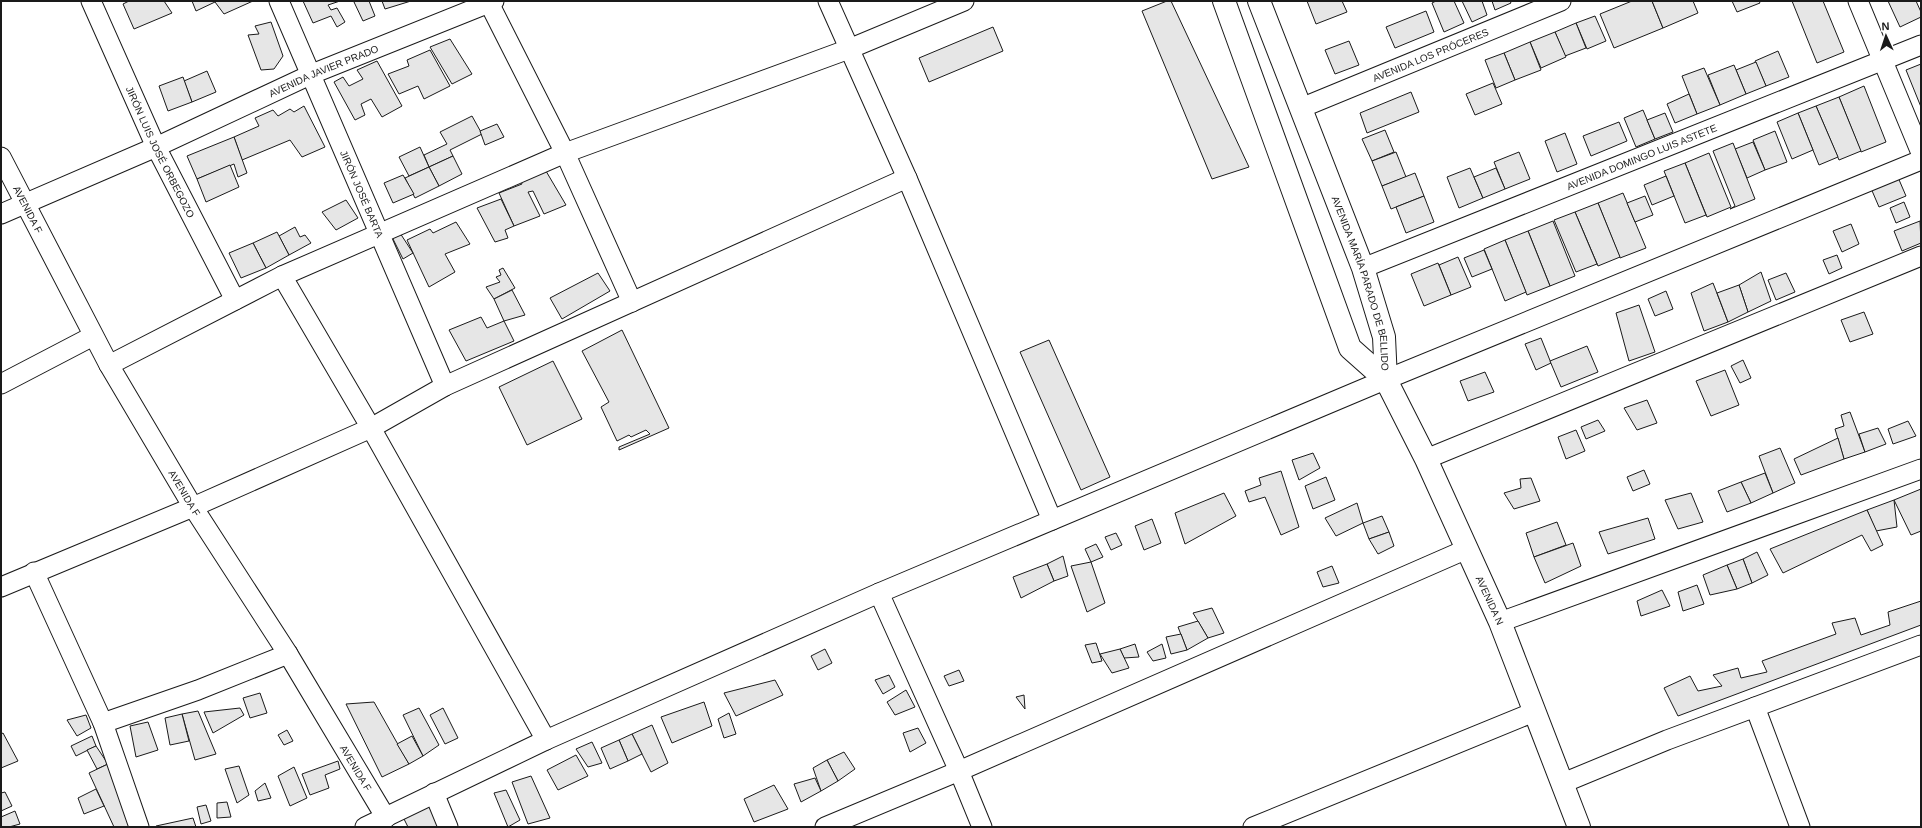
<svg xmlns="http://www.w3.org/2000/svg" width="1922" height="828" font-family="Helvetica,sans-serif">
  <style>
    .building { fill: #e6e6e6; stroke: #1a1a1a }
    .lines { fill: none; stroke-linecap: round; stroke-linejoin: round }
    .street-casing { stroke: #1a1a1a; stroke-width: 21 }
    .secondary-casing { stroke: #1a1a1a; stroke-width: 24 }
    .street { stroke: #fff; stroke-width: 19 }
    .secondary { stroke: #fff; stroke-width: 22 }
    .labels { text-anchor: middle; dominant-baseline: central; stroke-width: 3; stroke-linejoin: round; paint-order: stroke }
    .street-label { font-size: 10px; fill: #1a1a1a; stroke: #fff }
  </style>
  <rect width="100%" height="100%" fill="#fff"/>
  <g class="building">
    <polygon points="129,1 164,1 172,13 134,29 123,4"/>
    <polygon points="192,1 253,1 224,14 215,2 196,11"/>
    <polygon points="303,1 340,1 328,5 331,10 337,8 345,22 337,27 331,16 313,23"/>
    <polygon points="356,1 369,1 375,16 363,21 354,2"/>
    <polygon points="382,1 411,1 385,9"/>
    <polygon points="1167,1 1171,1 1249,167 1212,179 1142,11"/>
    <polygon points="1307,1 1342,1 1347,12 1316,24"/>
    <polygon points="1436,1 1454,1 1464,23 1444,32 1432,3"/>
    <polygon points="1462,1 1482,1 1487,15 1472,22"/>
    <polygon points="1492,1 1510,1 1511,3 1495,10"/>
    <polygon points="1632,1 1652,1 1663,28 1614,48 1600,14"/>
    <polygon points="1652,1 1693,1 1698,13 1663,28"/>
    <polygon points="1732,1 1759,1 1760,3 1737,12"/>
    <polygon points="1792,1 1823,1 1844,52 1817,63"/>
    <polygon points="1888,1 1916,1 1921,12 1921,17 1900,27"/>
    <polygon points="1426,11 1434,32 1395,48 1386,27"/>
    <polygon points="1595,16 1606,41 1587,49 1576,23"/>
    <polygon points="271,22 283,56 274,69 261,70 248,35 259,34 255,26"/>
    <polygon points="1576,23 1586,48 1565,56 1555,32"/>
    <polygon points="993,27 1003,51 929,82 919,58"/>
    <polygon points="1555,32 1566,57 1541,68 1530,42"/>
    <polygon points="450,39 472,74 452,84 430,47"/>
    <polygon points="1349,41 1359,65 1335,74 1325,50"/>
    <polygon points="1530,42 1541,70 1515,80 1504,53"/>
    <polygon points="430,50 450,86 424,99 418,86 399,94 388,74 409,66 407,60"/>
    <polygon points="1778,51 1789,77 1766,86 1755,61"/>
    <polygon points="1504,53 1515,80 1496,88 1485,60"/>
    <polygon points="377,61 402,106 382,117 371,99 361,104 365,115 355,120 334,82 343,77 349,86 363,79 357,70"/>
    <polygon points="1756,62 1766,86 1746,94 1736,70"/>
    <polygon points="1921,64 1921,107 1906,70"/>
    <polygon points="1734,65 1746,94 1720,105 1708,75"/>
    <polygon points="1704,68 1720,105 1697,114 1682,76"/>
    <polygon points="207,71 216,92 192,102 184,81"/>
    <polygon points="183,77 192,102 168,111 159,86"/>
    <polygon points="1493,83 1502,104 1475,115 1466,94"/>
    <polygon points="1864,86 1886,142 1861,152 1839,97"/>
    <polygon points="1411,92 1419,112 1367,133 1360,113"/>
    <polygon points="1689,94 1697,114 1675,123 1667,104"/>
    <polygon points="1839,97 1861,151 1839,160 1816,106"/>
    <polygon points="304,106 325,147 302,157 290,140 242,160 234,137 259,126 255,118 273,110 278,116 290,109 294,112"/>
    <polygon points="1816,106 1838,157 1819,165 1798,113"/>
    <polygon points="1643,110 1655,139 1636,147 1624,118"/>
    <polygon points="1665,113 1673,132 1655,139 1647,120"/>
    <polygon points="1798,113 1813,150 1792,159 1777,122"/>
    <polygon points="472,116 482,134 450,150 453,156 429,167 424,155 447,144 440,132"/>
    <polygon points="1619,122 1627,141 1591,156 1583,136"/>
    <polygon points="497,124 504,137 485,145 480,131"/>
    <polygon points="1385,130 1394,152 1372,161 1362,139"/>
    <polygon points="1775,131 1787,162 1765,170 1753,140"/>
    <polygon points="1565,133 1577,164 1557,172 1545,141"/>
    <polygon points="234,137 247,173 238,177 234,164 197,179 187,156"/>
    <polygon points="1753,142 1765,170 1747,178 1735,149"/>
    <polygon points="1733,143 1755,199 1730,209 1735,206 1713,151"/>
    <polygon points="420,147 429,167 409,176 399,157"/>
    <polygon points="1396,152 1406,177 1382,186 1372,161"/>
    <polygon points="1519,152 1530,179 1505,189 1494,162"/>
    <polygon points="1709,153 1731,207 1707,217 1685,163"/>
    <polygon points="453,156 462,174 439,186 429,167"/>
    <polygon points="1685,163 1706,215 1685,223 1664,171"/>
    <polygon points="230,165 239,187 206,202 197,179"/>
    <polygon points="543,166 566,205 544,214 533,191 528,192 540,216 514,226 499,193 522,184 520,178"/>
    <polygon points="429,167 439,186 415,198 405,178"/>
    <polygon points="1470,168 1483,198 1459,208 1447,177"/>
    <polygon points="1496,168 1505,189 1483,198 1474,177"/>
    <polygon points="1415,173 1424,196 1391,209 1382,186"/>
    <polygon points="403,175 414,194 393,203 384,183"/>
    <polygon points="1897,175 1906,196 1879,207 1870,186"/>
    <polygon points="1666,176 1674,196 1652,205 1644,185"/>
    <polygon points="1623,193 1646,248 1620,258 1598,203"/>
    <polygon points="1424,196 1434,222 1406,233 1396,207"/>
    <polygon points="1645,196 1653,215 1635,222 1627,203"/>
    <polygon points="501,199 514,226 505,230 508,238 495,242 477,208"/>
    <polygon points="346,200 358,218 336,230 322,212"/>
    <polygon points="1904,202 1910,217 1896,223 1890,208"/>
    <polygon points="1598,203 1620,257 1598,266 1575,212"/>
    <polygon points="1575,212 1597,264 1576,272 1554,220"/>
    <polygon points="1553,221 1575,276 1550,286 1528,231"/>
    <polygon points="1920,221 1921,243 1902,251 1894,231"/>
    <polygon points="456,222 470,244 445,254 455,272 429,287 407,240 430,229 433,233"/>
    <polygon points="1851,224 1859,244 1842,252 1833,231"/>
    <polygon points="295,227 300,237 305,235 311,243 289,255 279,236"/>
    <polygon points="1528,231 1550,286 1527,295 1505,240"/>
    <polygon points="277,232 289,255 266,268 253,243"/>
    <polygon points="400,233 413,253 403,259 392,237"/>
    <polygon points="1505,240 1526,292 1505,301 1484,249"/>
    <polygon points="253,243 266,268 241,278 229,253"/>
    <polygon points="1484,250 1492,269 1472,277 1464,258"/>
    <polygon points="1837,255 1842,268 1829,274 1823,260"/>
    <polygon points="1458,257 1471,287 1451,295 1439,265"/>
    <polygon points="1438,263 1451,295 1424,306 1411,274"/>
    <polygon points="503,268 515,288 494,299 486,287 500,282 496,277 501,275 499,270"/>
    <polygon points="1761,272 1771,301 1748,312 1739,285"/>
    <polygon points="598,273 610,291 562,319 550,298"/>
    <polygon points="1786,273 1795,292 1776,300 1768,280"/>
    <polygon points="1713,283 1728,322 1704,331 1691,293"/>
    <polygon points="1739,285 1748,312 1728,322 1717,293"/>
    <polygon points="512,290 525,315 504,321 494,299"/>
    <polygon points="1666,291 1673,309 1655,316 1648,299"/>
    <polygon points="1639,305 1655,352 1629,361 1616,313"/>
    <polygon points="1864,312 1873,334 1850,342 1841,320"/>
    <polygon points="481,317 487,328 504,321 514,341 466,361 449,330"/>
    <polygon points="622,330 669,428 619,450 619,447 650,434 646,430 631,437 629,435 617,441 601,407 609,402 582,351"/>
    <polygon points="1541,338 1551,363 1536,370 1525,344"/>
    <polygon points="1049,340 1110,477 1081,490 1020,352"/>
    <polygon points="1587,346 1598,372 1561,387 1550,361"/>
    <polygon points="1743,360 1751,378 1740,383 1731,366"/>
    <polygon points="553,361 582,419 527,445 499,387"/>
    <polygon points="1725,370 1739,405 1711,416 1696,381"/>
    <polygon points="1485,372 1494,392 1468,401 1460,381"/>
    <polygon points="1647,400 1657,423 1637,430 1624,408"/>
    <polygon points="1850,412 1865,452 1844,459 1835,429 1844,426 1841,415"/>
    <polygon points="1598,420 1605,431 1586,439 1581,427"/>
    <polygon points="1908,421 1916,436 1893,444 1888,429"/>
    <polygon points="1878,428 1886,444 1865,452 1859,434"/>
    <polygon points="1576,430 1585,451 1566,459 1558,437"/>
    <polygon points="1838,438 1844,459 1801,475 1794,459"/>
    <polygon points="1780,448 1795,483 1773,493 1759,456"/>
    <polygon points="1313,453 1320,468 1299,480 1292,460"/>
    <polygon points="1644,470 1650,484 1633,491 1627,477"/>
    <polygon points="1281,471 1299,527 1281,535 1265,497 1249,502 1245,491 1261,485 1259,478"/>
    <polygon points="1765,473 1773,493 1751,503 1741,482"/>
    <polygon points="1326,477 1335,500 1313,509 1305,486"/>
    <polygon points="1531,478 1540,501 1514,509 1504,493 1521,488 1520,479"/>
    <polygon points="1741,482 1751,503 1727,512 1718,491"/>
    <polygon points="1921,489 1921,531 1911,535 1894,500"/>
    <polygon points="1224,493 1236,516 1185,544 1175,513"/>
    <polygon points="1691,493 1703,522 1678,529 1665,500"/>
    <polygon points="1894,500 1897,527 1876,531 1867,510"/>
    <polygon points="1357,503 1363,523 1336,536 1325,518"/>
    <polygon points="1867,510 1883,545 1871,551 1862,535 1783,573 1770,549"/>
    <polygon points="1382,516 1389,532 1369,539 1363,523"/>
    <polygon points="1648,518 1655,539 1608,554 1599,532"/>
    <polygon points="1152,519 1161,543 1144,550 1135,526"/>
    <polygon points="1557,522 1566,545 1534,557 1526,533"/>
    <polygon points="1389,532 1394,546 1378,554 1369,539"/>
    <polygon points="1116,533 1122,545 1111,550 1105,537"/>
    <polygon points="1573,543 1581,566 1545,583 1534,557"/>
    <polygon points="1096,544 1103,557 1091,562 1085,549"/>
    <polygon points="1757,552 1768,575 1752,583 1743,559"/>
    <polygon points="1063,556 1068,576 1054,581 1047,564"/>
    <polygon points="1743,559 1752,583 1737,589 1727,565"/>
    <polygon points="1091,562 1105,603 1087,612 1071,566"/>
    <polygon points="1047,564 1054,581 1021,598 1013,577"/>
    <polygon points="1727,565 1737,589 1710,595 1703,575"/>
    <polygon points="1332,566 1339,583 1323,587 1317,572"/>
    <polygon points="1697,585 1704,604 1683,611 1678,592"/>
    <polygon points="1662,590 1670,606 1641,616 1637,601"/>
    <polygon points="1921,601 1921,625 1678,716 1664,688 1690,676 1698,691 1722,686 1713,675 1738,668 1741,678 1767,672 1762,661 1836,634 1832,623 1855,618 1861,635 1890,625 1888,612"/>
    <polygon points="1212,608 1224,633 1208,638 1193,613"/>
    <polygon points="1198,621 1208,638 1187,650 1178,627"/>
    <polygon points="1181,634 1187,650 1171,654 1166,637"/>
    <polygon points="1096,643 1102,661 1092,663 1085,645"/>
    <polygon points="1135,644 1139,657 1124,658 1120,649"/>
    <polygon points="1162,644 1166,658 1153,661 1147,652"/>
    <polygon points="825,649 832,663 818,670 811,656"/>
    <polygon points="1120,649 1129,668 1112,673 1100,654"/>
    <polygon points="959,670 964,681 949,686 944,676"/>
    <polygon points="889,675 895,687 883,694 875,680"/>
    <polygon points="775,680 783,695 736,716 724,693"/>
    <polygon points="906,690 915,707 895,715 887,702"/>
    <polygon points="260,693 267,713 250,718 243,698"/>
    <polygon points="1024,695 1025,709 1016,697"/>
    <polygon points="374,702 409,764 382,777 346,704"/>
    <polygon points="704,702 712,726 672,743 661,717"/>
    <polygon points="240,708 244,715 213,733 204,712"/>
    <polygon points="419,708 439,745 423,756 403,715"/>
    <polygon points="443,708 458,738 445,744 430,715"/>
    <polygon points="198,711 216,754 195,760 182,714"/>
    <polygon points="729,713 736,734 724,738 718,719"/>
    <polygon points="182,714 189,741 170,745 165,718"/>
    <polygon points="86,715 91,728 77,736 67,720"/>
    <polygon points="148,722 158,750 136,757 130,726"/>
    <polygon points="652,725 668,763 651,772 632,734"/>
    <polygon points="918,728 926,743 910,752 903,733"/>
    <polygon points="287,730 293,741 284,745 278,735"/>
    <polygon points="3,733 18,761 1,768 1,734"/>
    <polygon points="632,734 642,754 628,761 619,740"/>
    <polygon points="92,736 96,746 76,756 71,746"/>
    <polygon points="412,736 423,756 409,764 397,744"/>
    <polygon points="619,740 628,761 610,769 601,748"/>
    <polygon points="592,742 602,763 588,767 576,749"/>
    <polygon points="96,746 108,764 97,769 87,750"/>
    <polygon points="844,752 855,769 838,781 827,760"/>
    <polygon points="576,755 588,776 558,790 547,770"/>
    <polygon points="827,760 838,781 821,791 813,768"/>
    <polygon points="338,761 340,769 325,775 329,788 310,795 302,774"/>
    <polygon points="108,764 131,827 114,827 89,773"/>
    <polygon points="239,766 249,795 237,803 225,769"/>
    <polygon points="294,767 307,798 290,806 278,776"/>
    <polygon points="531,776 550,818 528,824 512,782"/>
    <polygon points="815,778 821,791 801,802 794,784"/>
    <polygon points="265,783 271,798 258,801 255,791"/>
    <polygon points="774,785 788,809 754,822 744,799"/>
    <polygon points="96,789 104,806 84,814 78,798"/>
    <polygon points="506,790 520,820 508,827 494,793"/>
    <polygon points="5,792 12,806 1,811 1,793"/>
    <polygon points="429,800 441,827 408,827 403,817"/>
    <polygon points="227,802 231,817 217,818 217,803"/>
    <polygon points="206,805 211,821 201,824 197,807"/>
    <polygon points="15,811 20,824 9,827 1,827 1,817"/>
    <polygon points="193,818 196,827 156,827 156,826"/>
  </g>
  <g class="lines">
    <g class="street-casing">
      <g id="street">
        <path id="s1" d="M91,1l65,146 79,153"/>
        <path id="s2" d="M279,1l166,385"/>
        <polyline points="828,1 907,178 1052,520"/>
        <polyline points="1858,1 1921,153"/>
        <polyline points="489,3 565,153 632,302"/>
        <path id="s3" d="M1301,108l260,-107"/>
        <path id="s4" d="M1,157l108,208 84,142 95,147 98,164"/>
        <path id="s5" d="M1,214l155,-67 156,-73 182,-73"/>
        <path id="s6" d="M1363,268l558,-223"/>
        <polyline points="282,276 371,428 546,740"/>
        <polyline points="109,365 282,276 565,153 849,49 964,1"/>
        <polyline points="1,384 93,336"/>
        <polyline points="1426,459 1921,256"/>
        <polyline points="34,572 103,723 139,827"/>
        <polyline points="1,587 193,507 371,428 445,386 907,178"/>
        <polyline points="879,593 959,771 982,827"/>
        <polyline points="1500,622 1921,469"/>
        <polyline points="1755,707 1800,827"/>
        <polyline points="103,723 198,690 288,654"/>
        <polyline points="1563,783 1667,740 1921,645"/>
        <polyline points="434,793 448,827"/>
        <polyline points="365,827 546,740 879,593 1375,384 1921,160"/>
        <polyline points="825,827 959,771 1467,549"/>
        <polyline points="1253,827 1534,712"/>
      </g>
    </g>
    <g class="secondary-casing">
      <g id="secondary">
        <path id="s7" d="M1224,1l126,347 36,32 40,79 74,163 79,205"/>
        <path id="s8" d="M1259,1l104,267 21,69 2,43"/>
      </g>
    </g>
    <use href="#street" class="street"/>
    <use href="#secondary" class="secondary"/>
  </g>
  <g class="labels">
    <g class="street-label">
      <text stroke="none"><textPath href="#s3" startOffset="140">AVENIDA LOS PRÓCERES</textPath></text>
      <text stroke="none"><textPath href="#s5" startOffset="353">AVENIDA JAVIER PRADO</textPath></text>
      <text stroke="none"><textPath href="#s1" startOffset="166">JIRÓN LUIS JOSÉ ORBEGOZO</textPath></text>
      <text stroke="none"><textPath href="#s6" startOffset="300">AVENIDA DOMINGO LUIS ASTETE</textPath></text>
      <text stroke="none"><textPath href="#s2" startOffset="210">JIRÓN JOSÉ BARTA</textPath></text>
      <text stroke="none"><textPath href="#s4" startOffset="59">AVENIDA F</textPath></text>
      <text stroke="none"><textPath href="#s8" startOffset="301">AVENIDA MARÍA PARADO DE BELLIDO</textPath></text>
      <text stroke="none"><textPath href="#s4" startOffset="383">AVENIDA F</textPath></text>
      <text stroke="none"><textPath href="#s7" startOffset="661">AVENIDA N</textPath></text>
      <text stroke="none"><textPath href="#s4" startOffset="707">AVENIDA F</textPath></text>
    </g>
  </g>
  <rect width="1922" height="828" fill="none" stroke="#1a1a1a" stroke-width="4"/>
  <g transform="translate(1886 36) rotate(357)" stroke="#ffffff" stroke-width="3" paint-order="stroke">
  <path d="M0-3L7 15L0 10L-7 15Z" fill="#1a1a1a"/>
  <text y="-6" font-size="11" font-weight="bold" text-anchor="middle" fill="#1a1a1a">N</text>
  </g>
</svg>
